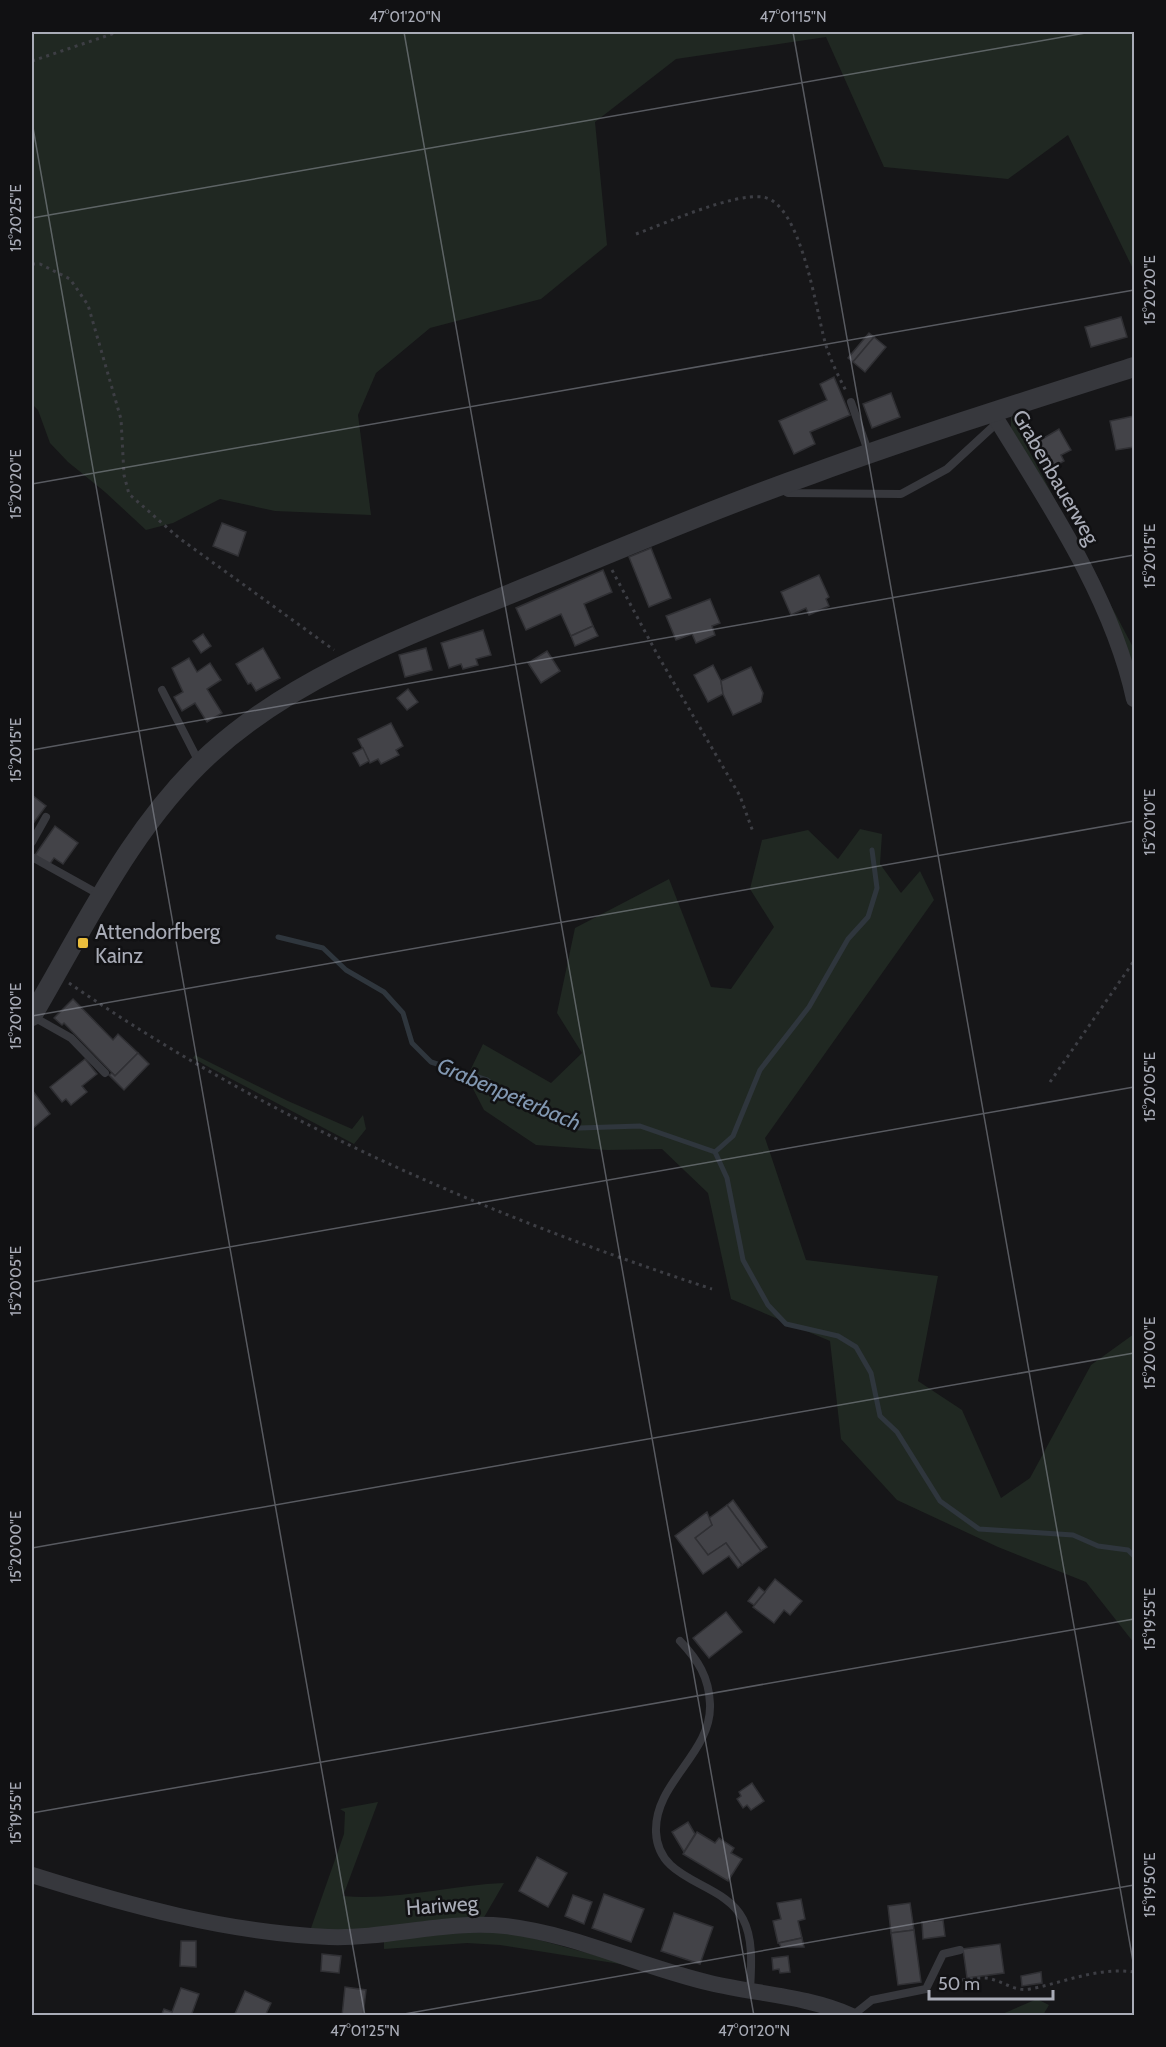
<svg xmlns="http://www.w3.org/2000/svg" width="1166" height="2047" font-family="Cabin,sans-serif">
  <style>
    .green { fill: #202822 }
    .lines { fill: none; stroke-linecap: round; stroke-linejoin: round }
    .stream { stroke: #2f363d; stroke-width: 5 }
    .building { fill: #434348; stroke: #303034; stroke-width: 1.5 }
    .path { stroke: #3d3e44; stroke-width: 3; stroke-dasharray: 3 4.5; stroke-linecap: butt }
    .service { stroke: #37383d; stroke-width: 8 }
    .minor { stroke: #37383d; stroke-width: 16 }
    .tertiary { stroke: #37383d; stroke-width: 20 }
    .ticks { fill: none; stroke: #a9acb7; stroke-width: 1.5; stroke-opacity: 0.45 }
    .poi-dot { fill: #eabd3c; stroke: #111113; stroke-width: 2 }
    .labels { text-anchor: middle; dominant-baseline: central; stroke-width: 5; stroke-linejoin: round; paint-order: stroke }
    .street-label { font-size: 21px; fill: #a9acb7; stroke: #111113 }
    .poi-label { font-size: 21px; fill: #a9acb7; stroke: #111113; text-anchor: start }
    .water-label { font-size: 22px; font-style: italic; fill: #8197b1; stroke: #111113 }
    .neatline { fill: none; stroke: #a9acb7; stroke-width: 2 }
    .ticks-label { font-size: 15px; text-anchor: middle; fill: #a9acb7 }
  </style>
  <rect width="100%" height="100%" fill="#161618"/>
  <g class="green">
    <polygon points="32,32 1134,32 1134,271 1068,135 1008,179 884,167 826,37 676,59 595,122 607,245 541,299 430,328 376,373 358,415 371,515 275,511 220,499 173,523 146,530 105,492 68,462 50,443 38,410 32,404"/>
    <polygon points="1026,413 1015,424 1134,649 1134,663 1131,662 1011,430 1011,417"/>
    <polygon points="860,829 882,834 880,864 901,893 920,871 934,900 765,1138 806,1260 938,1276 918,1381 962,1410 1001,1498 1030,1478 1091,1365 1134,1334 1134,1643 1086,1582 998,1547 897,1500 841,1439 830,1341 731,1299 708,1193 662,1149 607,1150 536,1145 484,1110 467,1077 483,1044 551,1083 582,1053 557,1013 575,928 669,879 711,987 731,989 774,927 750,889 762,840 808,830 838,859"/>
    <polygon points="195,1055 288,1101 352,1129 363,1115 366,1129 354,1144 205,1065 193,1058"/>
    <path d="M378,1802l-35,94c53,5 108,-11 161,-13l-21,36 -117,11 -56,1 34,-97 1,-22 -5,-3z"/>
    <polygon points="506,1931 639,1967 500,1945 467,1943 384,1949 384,1937"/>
    <polygon points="1037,1999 1049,2005 1043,2015 1000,2015"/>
  </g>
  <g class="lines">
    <g class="stream">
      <polyline points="278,937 323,948 346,970 384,992 403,1013 412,1043 431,1062 487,1080 511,1098 579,1128 640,1126 715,1152 727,1178 743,1260 768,1305 786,1324 838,1336 856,1347 871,1373 880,1416 897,1432 940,1501 979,1529 1073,1535 1098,1546 1128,1550 1134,1556"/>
      <polyline points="715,1152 733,1136 760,1070 809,1007 848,939 868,917 877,888 872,850"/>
    </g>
  </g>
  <g class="building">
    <polygon points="1121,317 1127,337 1091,347 1085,327"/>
    <polygon points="869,333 874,337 853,362 848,358"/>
    <polygon points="874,337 886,347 865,372 853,362"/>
    <polygon points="834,377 850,415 810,432 815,444 794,454 779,421 827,400 820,384"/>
    <polygon points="891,393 900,417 872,428 863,404"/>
    <polygon points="1134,416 1134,447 1116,450 1110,421"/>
    <polygon points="1059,429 1071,450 1061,455 1064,461 1046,471 1032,445"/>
    <polygon points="222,523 246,532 238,556 213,546"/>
    <polygon points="651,548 671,598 649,607 629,557"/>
    <polygon points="603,570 612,592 584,604 593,626 571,636 561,614 526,630 516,608"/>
    <polygon points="819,575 829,597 826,599 829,606 809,615 806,608 791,615 781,592"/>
    <polygon points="710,599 720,623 712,626 715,635 696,643 692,634 676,640 666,616"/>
    <polygon points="593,626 598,636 575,646 571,636"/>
    <polygon points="483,630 491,655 476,659 478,665 463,669 461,664 449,668 441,643"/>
    <polygon points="203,634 211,646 201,653 193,641"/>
    <polygon points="263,648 280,678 256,691 251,683 248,684 236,664"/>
    <polygon points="426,648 432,670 405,677 399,655"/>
    <polygon points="547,651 560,671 541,683 528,663"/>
    <polygon points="189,658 197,672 210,663 221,680 207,689 222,713 207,722 195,703 182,711 174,697 183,692 172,668"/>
    <polygon points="713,665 721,681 723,694 708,702 694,675"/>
    <polygon points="751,667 763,693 761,702 733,715 723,694 721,681"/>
    <polygon points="408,689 418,702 407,710 397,698"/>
    <polygon points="391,723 403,746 396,750 399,755 381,764 378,759 370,763 358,739"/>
    <polygon points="363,748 369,761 360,766 353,753"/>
    <polygon points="32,795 46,806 32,825"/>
    <polygon points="55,826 78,843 63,864 54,858 49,865 35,855"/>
    <polygon points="73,999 113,1040 118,1034 138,1053 115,1076 64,1023 62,1025 54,1018"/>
    <polygon points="138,1053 149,1064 124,1090 109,1075 112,1073 115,1076"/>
    <polygon points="85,1059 97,1074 82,1086 87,1092 71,1105 66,1099 62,1102 50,1087"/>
    <polygon points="32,1090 50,1114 32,1129"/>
    <polygon points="733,1500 767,1547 761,1551 727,1505"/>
    <polygon points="727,1505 761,1551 742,1565 726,1543 708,1555 695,1538 712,1525 708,1519"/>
    <polygon points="707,1512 712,1525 695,1538 708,1555 726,1543 742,1565 738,1568 729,1556 703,1574 675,1536"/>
    <polygon points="775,1579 802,1601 790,1615 784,1610 774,1623 753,1607"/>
    <polygon points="759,1587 765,1592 754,1605 748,1601"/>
    <polygon points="726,1612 742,1632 709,1658 693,1638"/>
    <polygon points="752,1783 764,1801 751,1810 747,1805 743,1808 737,1799 741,1796 739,1792"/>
    <polygon points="688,1822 695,1834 684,1852 672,1832"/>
    <polygon points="697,1832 715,1843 719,1838 734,1848 731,1853 742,1859 728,1881 683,1854"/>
    <polygon points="537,1857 567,1873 548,1907 519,1891"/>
    <polygon points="604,1894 644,1909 631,1942 592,1928"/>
    <polygon points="573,1895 592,1902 584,1924 565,1916"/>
    <polygon points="801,1899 805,1919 798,1921 802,1938 778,1943 773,1921 781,1919 777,1903"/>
    <polygon points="910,1903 914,1930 891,1933 888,1906"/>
    <polygon points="674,1913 713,1927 700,1964 661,1951"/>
    <polygon points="943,1920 945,1936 923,1939 922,1922"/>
    <polygon points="914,1930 921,1982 898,1985 891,1933"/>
    <polygon points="802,1938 804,1947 781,1947 779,1943"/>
    <polygon points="181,1941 196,1941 196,1967 180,1966"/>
    <polygon points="1000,1944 1004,1973 967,1978 963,1949"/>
    <polygon points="322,1954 341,1956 339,1973 321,1971"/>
    <polygon points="788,1956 790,1972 780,1973 779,1969 773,1970 772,1958"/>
    <polygon points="1041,1972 1042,1983 1022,1986 1021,1976"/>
    <polygon points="345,1987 366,1990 363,2016 342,2016"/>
    <polygon points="181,1988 199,1994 191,2016 161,2016 164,2009 172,2012"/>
    <polygon points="245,1991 271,2003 265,2016 234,2016"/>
  </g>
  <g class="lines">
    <g class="path">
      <polyline points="32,61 118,32"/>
      <path d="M636,234c30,-11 97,-41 127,-37 38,6 53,113 62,145 5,18 14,35 22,51"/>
      <polyline points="32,264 40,264 70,279 88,305 121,419 124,475 129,494 179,538 334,650"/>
      <polyline points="612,570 657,654 740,796 753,832"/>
      <path d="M69,983c199,137 414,231 643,306"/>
      <polyline points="1050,1082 1134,961"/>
      <path d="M940,1983c15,-1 32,-6 46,-5 16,2 28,14 44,11 36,-7 67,-22 104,-17"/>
    </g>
    <g class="service">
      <polyline points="851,402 869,454"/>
      <polyline points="779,488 788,493 901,494 947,469 998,422"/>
      <polyline points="162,690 200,764"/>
      <polyline points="32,842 46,817"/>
      <polyline points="32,857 102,896"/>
      <polyline points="32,1016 71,1038 105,1073"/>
      <path d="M680,1641c18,19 29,36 30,63 2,50 -56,78 -54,128 2,52 67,48 87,87 11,21 8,50 7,72"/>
      <polyline points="852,2016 872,2000 926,1989 943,1954 960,1950"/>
    </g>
    <g class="minor">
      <path d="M992,412c54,88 120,185 142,287"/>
      <path d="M32,1875c95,30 196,58 297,62 59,2 116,-17 176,-11 70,8 136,41 205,57 46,11 98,13 142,33"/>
    </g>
    <path class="tertiary" d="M32,1016c53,-90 100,-191 179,-263 89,-81 207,-121 316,-166 95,-39 189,-79 285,-113 107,-39 215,-73 322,-107"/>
  </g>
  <path class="ticks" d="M404,32l350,1984M793,32l341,1935M32,122l333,1894M32,218l1059,-186M32,484l1102,-194M32,750l1102,-195M32,1016l1102,-195M32,1282l1102,-195M32,1548l1102,-195M32,1813l1102,-194M393,2016l741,-131"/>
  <rect class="poi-dot" x="77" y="937" width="12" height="12" rx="3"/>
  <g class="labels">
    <g class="street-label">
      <text transform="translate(1056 477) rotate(60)">Grabenbauerweg</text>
      <text transform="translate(442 1905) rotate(-4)">Hariweg</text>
    </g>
    <g class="poi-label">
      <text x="95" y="931">Attendorfberg<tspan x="95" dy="24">Kainz</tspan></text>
    </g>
    <g class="water-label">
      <text transform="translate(509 1094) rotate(23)">Grabenpeterbach</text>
    </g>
  </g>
  <rect width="1166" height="2047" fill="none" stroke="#111113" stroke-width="66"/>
  <path d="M929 1990v9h124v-9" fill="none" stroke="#a9acb7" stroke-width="3"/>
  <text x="938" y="1990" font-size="18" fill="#a9acb7" stroke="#111113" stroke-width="4.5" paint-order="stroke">50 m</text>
  <rect x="33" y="33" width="1100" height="1981" class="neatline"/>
  <g class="ticks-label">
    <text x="405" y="22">47°01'20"N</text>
    <text x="793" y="22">47°01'15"N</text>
    <text transform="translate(16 218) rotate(-90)" y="5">15°20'25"E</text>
    <text transform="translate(1150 290) rotate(-90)" y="5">15°20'20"E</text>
    <text transform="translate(16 484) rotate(-90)" y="5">15°20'20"E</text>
    <text transform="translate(1150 556) rotate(-90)" y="5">15°20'15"E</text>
    <text transform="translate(16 750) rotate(-90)" y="5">15°20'15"E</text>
    <text transform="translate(1150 822) rotate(-90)" y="5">15°20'10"E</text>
    <text transform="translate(16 1016) rotate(-90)" y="5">15°20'10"E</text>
    <text transform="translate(1150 1087) rotate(-90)" y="5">15°20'05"E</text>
    <text transform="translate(16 1281) rotate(-90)" y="5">15°20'05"E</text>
    <text transform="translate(1150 1353) rotate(-90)" y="5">15°20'00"E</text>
    <text transform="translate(16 1547) rotate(-90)" y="5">15°20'00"E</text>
    <text transform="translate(1150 1619) rotate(-90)" y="5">15°19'55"E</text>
    <text transform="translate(16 1813) rotate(-90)" y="5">15°19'55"E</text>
    <text transform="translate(1150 1885) rotate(-90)" y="5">15°19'50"E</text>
    <text x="365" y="2036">47°01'25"N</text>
    <text x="754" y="2036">47°01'20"N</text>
  </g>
</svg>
